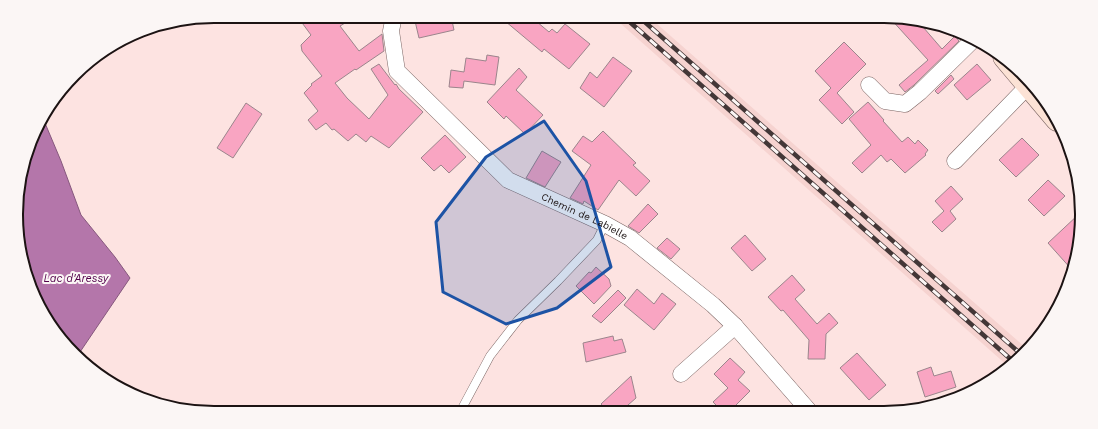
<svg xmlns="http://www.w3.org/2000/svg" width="1098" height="429" font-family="'Work Sans',sans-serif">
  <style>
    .built { fill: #f6d3d0 }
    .water { fill: #b476aa; stroke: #86587d }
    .building { fill: #f9a5c2; stroke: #9b858c }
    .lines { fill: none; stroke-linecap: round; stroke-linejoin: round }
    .service-casing { stroke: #7b6563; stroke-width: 9 }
    .minor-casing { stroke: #7b6563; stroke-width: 17 }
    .secondary-casing { stroke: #7b6563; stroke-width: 23 }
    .service { stroke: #fff; stroke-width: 8 }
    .minor { stroke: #fff; stroke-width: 16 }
    .secondary { stroke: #fce2d5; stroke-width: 22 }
    .rail-casing { stroke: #433737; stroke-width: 4.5 }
    .rail { stroke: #fbf6f5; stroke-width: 3; stroke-dasharray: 9; stroke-linecap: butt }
    .marked { fill: #1d53a5; fill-opacity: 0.2; stroke: #1d53a5; stroke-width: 3; stroke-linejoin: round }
    .labels { text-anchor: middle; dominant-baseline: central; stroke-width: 4; stroke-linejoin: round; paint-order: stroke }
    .street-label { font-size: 10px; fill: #1c1313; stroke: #fbf6f5 }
    .water-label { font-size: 11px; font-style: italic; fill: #52024b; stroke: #fbf6f5 }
    .rim { fill: none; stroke: #1c1313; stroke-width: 2 }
  </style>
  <rect width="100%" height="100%" fill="#fde3e1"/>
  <polygon class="built" points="612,16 648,16 1027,349 1015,364 1009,367"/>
  <polygon class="water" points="42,116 61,161 81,215 115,257 130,278 78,355 49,325 20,253 18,188"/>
  <g class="building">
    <polygon points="297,16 357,16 340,26 359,51 382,34 384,51 356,70 355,69 335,83 347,98 369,119 388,95 371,69 379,64 395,85 396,84 399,89 423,112 389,148 371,136 366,142 356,134 348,141 334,129 332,130 326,123 316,130 308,120 318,111 304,93 312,85 311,84 322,76 302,51 301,45 311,35"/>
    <polygon points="436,16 451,16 454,30 419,38 415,21"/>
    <polygon points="499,16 530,16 549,32 552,29 557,33 565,24 590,44 569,69 544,49 542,52"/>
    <polygon points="889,17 917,20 942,49 955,36 959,41 914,85 905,92 899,85 928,60"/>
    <polygon points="844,42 866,64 837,93 854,112 842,124 819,100 831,88 815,71"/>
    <polygon points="487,55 499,57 495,85 464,81 463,88 449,87 451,70 464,72 466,58 486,61"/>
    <polygon points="613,57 632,71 604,107 580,88 590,72 597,78"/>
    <polygon points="977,64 991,80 967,100 954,85"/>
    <polygon points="519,68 527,77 516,90 543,115 525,134 506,116 504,119 487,102"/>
    <polygon points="951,75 954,79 938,94 935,91"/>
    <polygon points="868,102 884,120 883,121 902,142 908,137 915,144 918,140 928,150 925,154 926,155 905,173 891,159 887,162 881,155 862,173 852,163 871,145 849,119"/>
    <polygon points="246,103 262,114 233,158 217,148"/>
    <polygon points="603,131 636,163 633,165 650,181 636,196 619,180 598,210 584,201 583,204 570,198 591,165 572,151 583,136 592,142"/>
    <polygon points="445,135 466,157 449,173 441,165 434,171 421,158"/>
    <polygon points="1022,138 1039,155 1016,177 999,160"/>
    <polygon points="542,151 561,162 545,187 526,178"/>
    <polygon points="1048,180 1065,196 1044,216 1028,200"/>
    <polygon points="951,186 963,199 950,211 956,219 942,232 932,222 944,211 935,201"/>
    <polygon points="648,204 658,214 639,233 628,226"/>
    <polygon points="1079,214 1075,266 1073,271 1048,243"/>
    <polygon points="745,235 766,259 752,271 731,248"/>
    <polygon points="667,238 680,249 671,259 657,248"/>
    <polygon points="596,267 609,279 611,286 594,304 576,286 589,272 591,273"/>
    <polygon points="792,275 805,290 795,299 817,324 829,313 838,323 826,334 825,359 808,359 809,340 783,310 781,311 768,297"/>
    <polygon points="637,289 654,304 662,293 676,304 654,330 624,305"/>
    <polygon points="618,290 626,298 601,323 592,316"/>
    <polygon points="613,336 614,341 622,339 626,352 586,362 583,343"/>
    <polygon points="857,353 886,385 869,400 840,368"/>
    <polygon points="730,358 745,372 738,380 750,391 729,412 723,412 713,402 728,388 714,374"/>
    <polygon points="931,367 934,376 951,371 956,387 925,397 917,372"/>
    <polygon points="631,376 636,398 620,412 609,412 601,404"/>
  </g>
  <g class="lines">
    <g class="service-casing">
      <polyline id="service" points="460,412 490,356 518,320 558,281 597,240 605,224"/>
    </g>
    <g class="minor-casing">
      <g id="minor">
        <path id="s1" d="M394,16l-3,15 6,40 111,109 97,44 25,14 83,67 22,21 75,86"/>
        <polyline points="869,85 885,101 905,104 920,92 972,41"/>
        <polyline points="955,161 1028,86"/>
        <polyline points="681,374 735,326"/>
      </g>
    </g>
    <g class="secondary-casing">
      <polyline id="secondary" points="1004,57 1057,120"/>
    </g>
    <use href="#service" class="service"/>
    <use href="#minor" class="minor"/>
    <use href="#secondary" class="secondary"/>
    <g class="rail-casing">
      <g id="rail">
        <polyline points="623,16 1015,363"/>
        <polyline points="638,16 1022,355"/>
      </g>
    </g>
    <use href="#rail" class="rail"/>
  </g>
  <path class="marked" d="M544,121l42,60 25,86 -54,41 -51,16 -63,-32 -7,-70 50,-65z"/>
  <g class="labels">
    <g class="street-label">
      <text stroke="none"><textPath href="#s1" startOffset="296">Chemin de Labielle</textPath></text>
    </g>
    <g class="water-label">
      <text x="76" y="278">Lac d'Aressy</text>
    </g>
  </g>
  <path d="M0 0H1098V429H0ZM214 23H884A191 191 0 0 1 1075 214V215A191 191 0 0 1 884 406H214A191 191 0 0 1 23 215V214A191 191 0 0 1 214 23Z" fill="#fbf6f5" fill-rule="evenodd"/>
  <path class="rim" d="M214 23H884A191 191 0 0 1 1075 214V215A191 191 0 0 1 884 406H214A191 191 0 0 1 23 215V214A191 191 0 0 1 214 23Z"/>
</svg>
